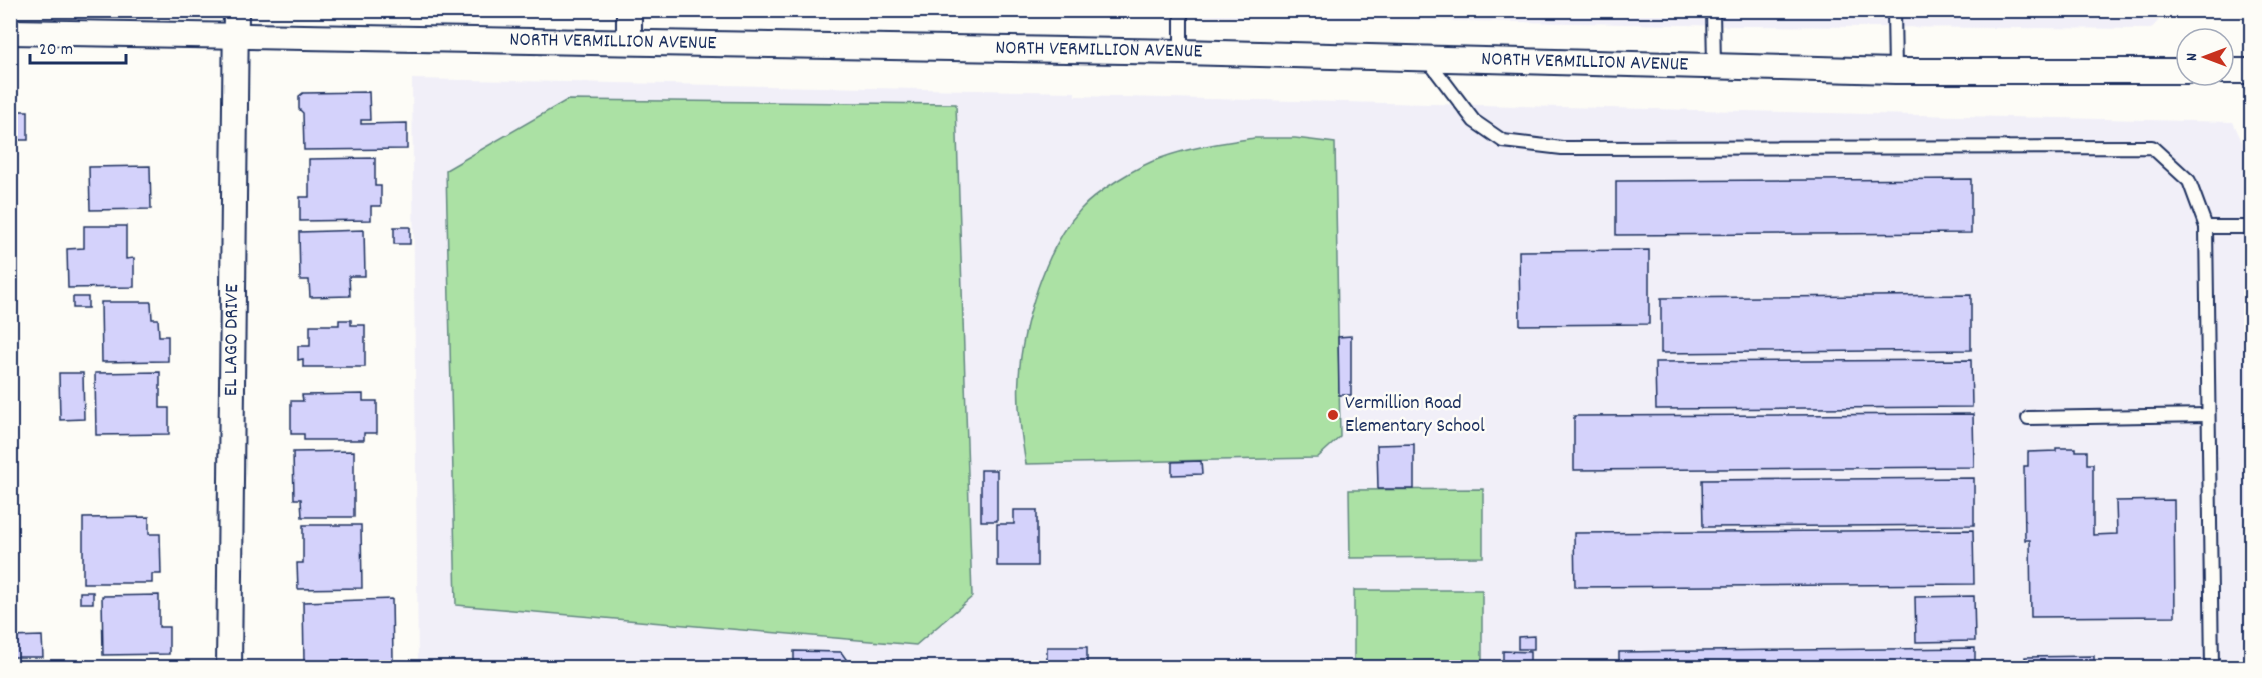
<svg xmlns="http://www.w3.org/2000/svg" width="2262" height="678" font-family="Dekko,sans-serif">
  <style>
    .built { fill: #f1eff8 }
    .green { fill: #abe1a4; stroke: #638881; stroke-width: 1.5 }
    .building { fill: #d4d2fb; stroke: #1b2f5e; stroke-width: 1.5 }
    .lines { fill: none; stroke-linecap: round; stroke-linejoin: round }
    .service-casing { stroke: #1b2f5e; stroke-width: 16 }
    .minor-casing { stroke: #1b2f5e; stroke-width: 28 }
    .service { stroke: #fdfcf7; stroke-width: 12 }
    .minor { stroke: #fdfcf7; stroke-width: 24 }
    .poi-dot { fill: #c8321e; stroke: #fdfcf7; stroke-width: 2 }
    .labels { text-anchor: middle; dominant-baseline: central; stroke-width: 5; stroke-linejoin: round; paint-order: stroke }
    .street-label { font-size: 20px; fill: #1b2f5e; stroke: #fdfcf7 }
    .poi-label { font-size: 20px; fill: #1b2f5e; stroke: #fdfcf7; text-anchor: start }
  </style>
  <rect width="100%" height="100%" fill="#fdfcf7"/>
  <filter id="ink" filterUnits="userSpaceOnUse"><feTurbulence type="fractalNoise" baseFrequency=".0167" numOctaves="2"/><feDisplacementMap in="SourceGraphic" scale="12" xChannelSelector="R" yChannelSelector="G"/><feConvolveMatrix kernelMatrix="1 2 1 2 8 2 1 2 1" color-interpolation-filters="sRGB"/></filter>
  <g filter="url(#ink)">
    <g class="built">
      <polygon points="936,11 2167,11 2151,29 1736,26"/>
      <polygon points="412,79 1075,92 1075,96 2233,122 2252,163 2251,667 418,667"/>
    </g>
    <g class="green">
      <polygon points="567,100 956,104 972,597 916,645 456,605 446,170"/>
      <path d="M1254,138h41l40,5 5,294 -23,21 -291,6c-5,-29 -9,-58 -7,-87 3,-51 26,-129 62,-168 16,-18 57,-43 80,-51 30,-11 62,-15 93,-20z"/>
      <polygon points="1483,489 1483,557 1350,558 1349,490"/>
      <polygon points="1354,590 1482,590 1482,664 1354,663"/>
    </g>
    <g class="building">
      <polygon points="10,92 13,92 14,111 28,111 28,140 10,140"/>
      <polygon points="369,92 370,120 361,120 361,124 407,123 407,149 304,150 303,113 299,109 299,96 303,93"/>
      <polygon points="375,158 375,186 381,186 381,206 371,206 371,220 300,221 300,197 309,197 309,159"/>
      <polygon points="150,166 151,209 90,210 89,167"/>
      <polygon points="1971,179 1971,233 1616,235 1616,181"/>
      <polygon points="84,226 126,226 126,259 134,258 134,287 68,288 67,249 84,248"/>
      <rect x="394" y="227" width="16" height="17"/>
      <polygon points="364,230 365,276 349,276 350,296 310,297 309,280 300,280 299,232"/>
      <polygon points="1649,250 1649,324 1520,325 1519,251"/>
      <polygon points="1971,295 1971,350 1661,353 1661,298"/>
      <rect x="73" y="297" width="15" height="11"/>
      <polygon points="101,302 151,302 152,319 158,319 159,336 168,336 168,361 102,362"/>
      <polygon points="339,320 351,320 351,325 365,325 365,367 303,367 303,359 298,360 298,346 310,346 310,325 339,325"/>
      <polygon points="1351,336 1351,395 1339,395 1338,337"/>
      <polygon points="1971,360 1972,407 1656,409 1655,362"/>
      <polygon points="160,372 160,408 169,408 169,434 96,435 95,373"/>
      <polygon points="59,373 83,373 84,419 60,420"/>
      <polygon points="363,394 363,401 377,401 377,433 364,433 364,440 304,440 304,434 291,434 291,401 303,401 302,395"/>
      <polygon points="1973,414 1974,467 1574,470 1574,416"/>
      <polygon points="1414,444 1414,489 1378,489 1377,445"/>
      <polygon points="2056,448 2076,448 2076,451 2087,451 2087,464 2093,464 2093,535 2117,534 2116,501 2174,500 2175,616 2031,617 2030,540 2025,540 2024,466 2028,466 2028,452 2056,451"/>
      <polygon points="354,451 354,517 302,517 301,499 294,499 293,452"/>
      <polygon points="1201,461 1202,474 1172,475 1172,462"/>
      <rect x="981" y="470" width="16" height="51"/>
      <polygon points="1974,478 1974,525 1703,527 1702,480"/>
      <polygon points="1014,510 1037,510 1037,566 997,566 997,524 1014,524"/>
      <polygon points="149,517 149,534 160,534 161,574 152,574 152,583 83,583 83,518"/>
      <polygon points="303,525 361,525 362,588 298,589 297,563 303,563"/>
      <polygon points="1973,530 1974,584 1575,587 1574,533"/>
      <rect x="80" y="592" width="13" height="11"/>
      <polygon points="159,595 159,627 169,627 169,654 103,655 102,596"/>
      <polygon points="1974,596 1975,641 1916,642 1915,597"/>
      <polygon points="392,599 393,660 304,661 303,602"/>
      <polygon points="42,636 43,657 10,657 10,637"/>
      <polygon points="1534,636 1534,649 1518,649 1518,637"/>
      <rect x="1047" y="647" width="40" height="21"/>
      <polygon points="1975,648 1975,668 1619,668 1619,652"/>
      <polygon points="794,651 841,652 846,659 846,668 794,667"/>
      <polygon points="1503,651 1530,652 1530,664 1503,664"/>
      <polygon points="2094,656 2094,668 2025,668 2025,657"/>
      <polygon points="162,665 162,668 88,668 88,666"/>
    </g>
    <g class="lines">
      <g class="service-casing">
        <g id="service">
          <polyline points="1713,10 1714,67"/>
          <polyline points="1894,10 1895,71"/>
          <polyline points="1181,52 1181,10"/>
          <polyline points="1427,59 1474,121 1503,141 1562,148 2152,147 2189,181 2206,227 2252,227"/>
          <polyline points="2206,227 2212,668"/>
          <polyline points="2028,418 2208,415"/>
        </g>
      </g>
      <g class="minor-casing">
        <g id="minor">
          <polyline points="629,10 629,42"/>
          <path id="s1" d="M10,32l1171,20 714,19h292"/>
          <polyline points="2223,71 2252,71"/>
          <path id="s2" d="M229,668l7,-658"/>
        </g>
      </g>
      <use href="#service" class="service"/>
      <use href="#minor" class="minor"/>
    </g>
  </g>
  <circle class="poi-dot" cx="1333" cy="415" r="6"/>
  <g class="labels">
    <g class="street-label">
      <text stroke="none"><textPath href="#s1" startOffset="603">NORTH VERMILLION AVENUE</textPath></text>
      <text stroke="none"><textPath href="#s1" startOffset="1089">NORTH VERMILLION AVENUE</textPath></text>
      <text stroke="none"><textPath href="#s1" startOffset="1575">NORTH VERMILLION AVENUE</textPath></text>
      <text stroke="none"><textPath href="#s2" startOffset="328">EL LAGO DRIVE</textPath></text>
    </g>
    <g class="poi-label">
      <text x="1345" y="404">Vermillion Road<tspan x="1345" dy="23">Elementary School</tspan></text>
    </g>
  </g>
  <rect width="2262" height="678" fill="none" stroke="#fdfcf7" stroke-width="36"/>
  <rect x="18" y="18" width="2226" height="642" fill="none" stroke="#1b2f5e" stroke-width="2" filter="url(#ink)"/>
  <g transform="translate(2205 57) rotate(270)"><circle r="28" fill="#fdfcf7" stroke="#a3aaba" stroke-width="1.5"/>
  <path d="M0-4.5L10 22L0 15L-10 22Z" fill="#c8321e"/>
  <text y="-9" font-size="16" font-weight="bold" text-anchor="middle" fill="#1b2f5e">N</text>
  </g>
  <path d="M30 54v9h96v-9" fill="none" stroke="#1b2f5e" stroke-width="3"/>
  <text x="39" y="54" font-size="18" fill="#1b2f5e" stroke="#fdfcf7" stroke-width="4.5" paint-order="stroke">20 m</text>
</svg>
